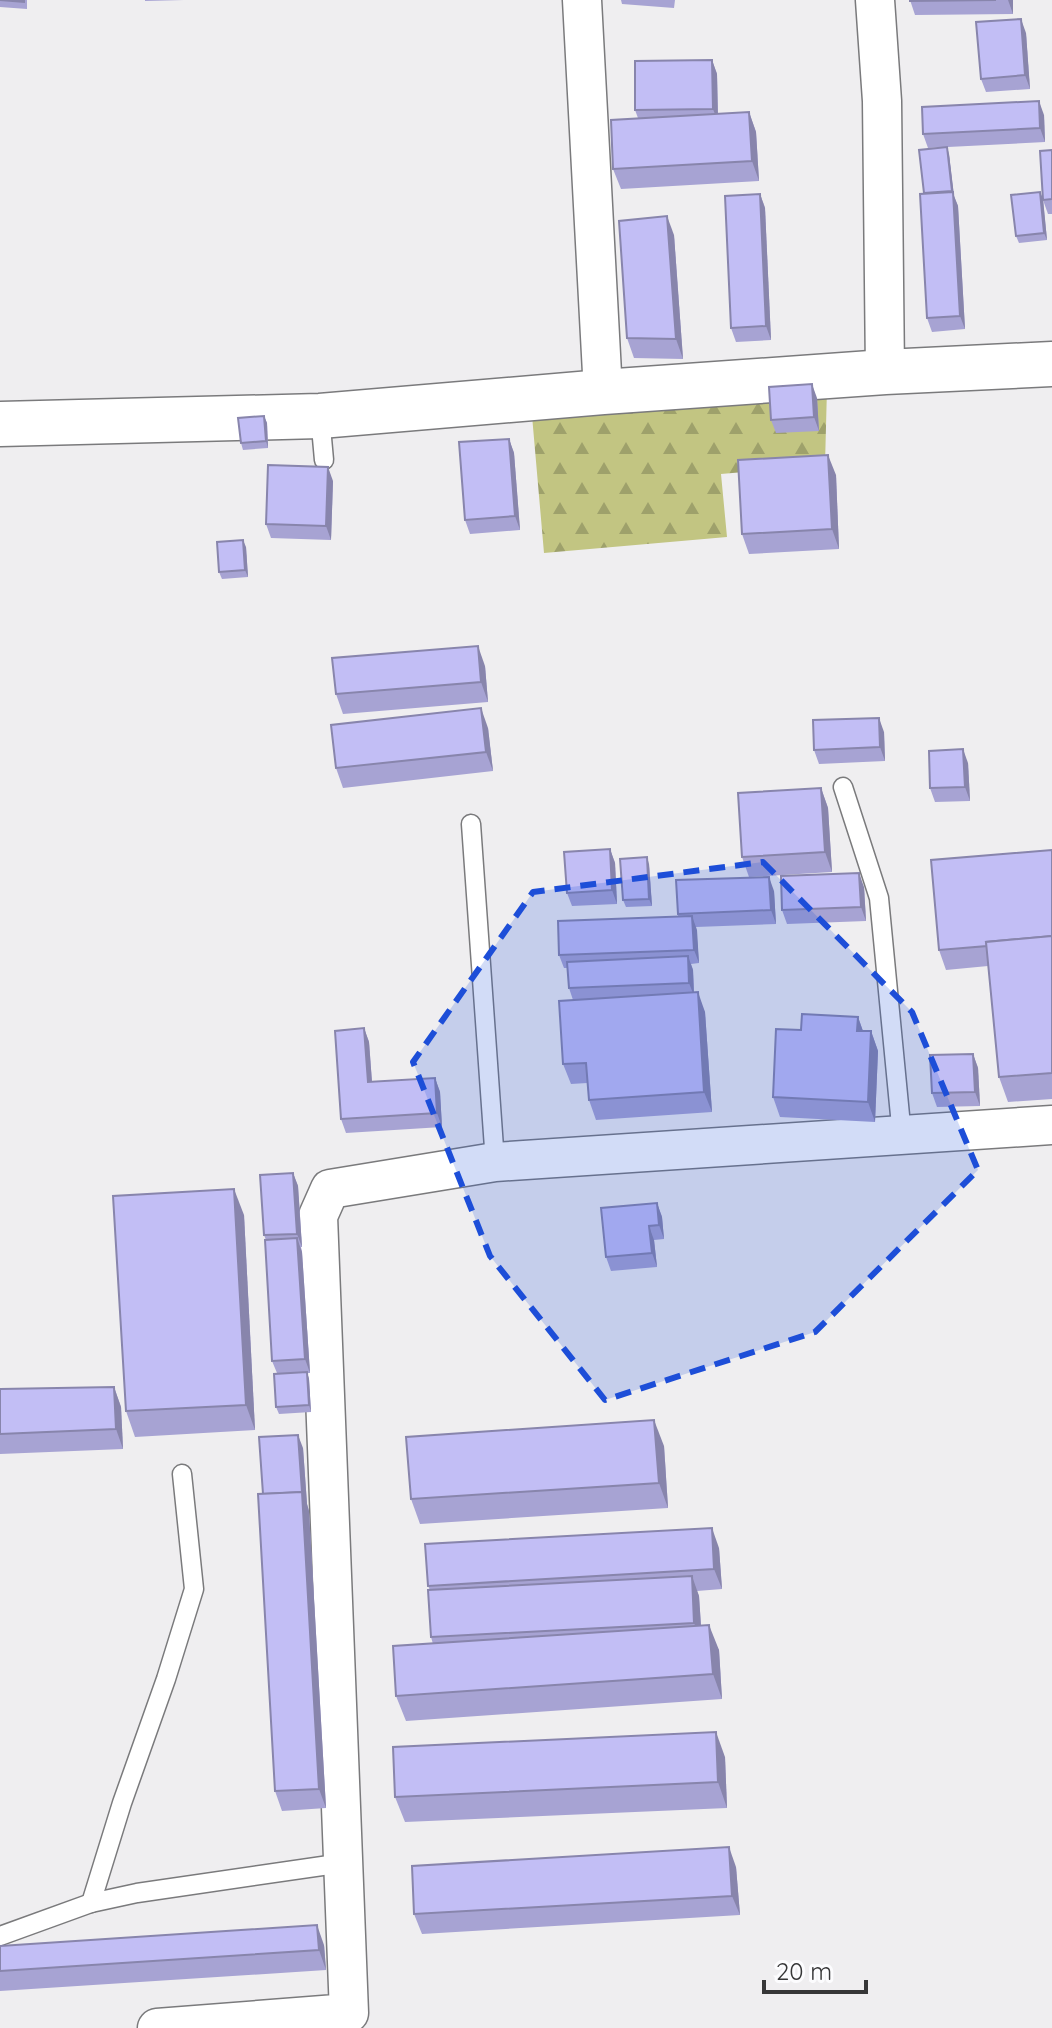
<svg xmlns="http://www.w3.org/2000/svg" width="1052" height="2028" font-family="Quicksand,sans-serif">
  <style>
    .forest { fill: url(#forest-firs) }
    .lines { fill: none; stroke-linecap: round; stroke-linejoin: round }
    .lane-casing { stroke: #7a7a7c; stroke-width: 21 }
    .street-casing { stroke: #7a7a7c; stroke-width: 41 }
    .secondary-casing { stroke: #7a7a7c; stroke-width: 47 }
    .lane { stroke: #fff; stroke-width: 18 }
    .street { stroke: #fff; stroke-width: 38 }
    .secondary { stroke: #fff; stroke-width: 44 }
    .wall { fill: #a7a3d3 }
    .shaded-wall { fill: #8885ac }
    .building { fill: #c2bef5; stroke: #8885ac; stroke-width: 2 }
    .marked { fill: #1d4ed8; fill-opacity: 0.2; stroke: #1d4ed8; stroke-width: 6; stroke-dasharray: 16 10; stroke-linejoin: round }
  </style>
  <defs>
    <pattern id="forest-firs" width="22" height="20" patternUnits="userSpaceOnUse" patternTransform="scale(2)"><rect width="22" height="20" fill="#c2c582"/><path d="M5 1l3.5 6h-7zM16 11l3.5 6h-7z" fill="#9ea16b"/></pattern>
  </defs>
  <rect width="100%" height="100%" fill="#efeef0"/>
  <polygon class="forest" points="827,388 825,465 721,474 727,537 544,553 531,404"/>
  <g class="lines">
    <g class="lane-casing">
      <g id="lane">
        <polyline points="320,416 324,460"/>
        <polyline points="843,787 879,898 902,1136"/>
        <polyline points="471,824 495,1162"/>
        <polyline points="91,1903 122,1803 166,1679 194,1589 182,1474"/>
        <polyline points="0,1936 91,1903 137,1893 343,1863"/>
      </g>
    </g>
    <g class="street-casing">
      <g id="street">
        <polyline points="582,0 603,392"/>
        <polyline points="875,0 882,101 885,372"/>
        <polyline points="157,2028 349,2013 318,1216 330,1189 495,1162 1052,1125"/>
      </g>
    </g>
    <g class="secondary-casing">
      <polyline id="secondary" points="0,424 320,416 603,392 885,372 1052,364"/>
    </g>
    <use href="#lane" class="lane"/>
    <use href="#street" class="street"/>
    <use href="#secondary" class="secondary"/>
  </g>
  <g class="wall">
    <polygon points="0,0 27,0 27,9 0,7"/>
    <polygon points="145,0 184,0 145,1"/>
    <polygon points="621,0 675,0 674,8 622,4"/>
    <polygon points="910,0 1013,0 1013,14 915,15"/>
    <polygon points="1026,33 1030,89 986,92 981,79"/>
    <polygon points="712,60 717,74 718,114 749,112 756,132 759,181 621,189 613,169 638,118 635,110"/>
    <polygon points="1044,115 1045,142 928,148 923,134"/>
    <polygon points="1052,150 1052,214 1048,214 1043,200"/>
    <polygon points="949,154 954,196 958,206 965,329 932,332 927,318"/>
    <polygon points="1040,192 1043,199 1047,240 1019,243 1016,236"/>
    <polygon points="760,194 765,208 771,340 736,342 731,328"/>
    <polygon points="674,235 683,359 634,358 627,338"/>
    <polygon points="817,398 819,431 776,433 771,420"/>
    <polygon points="264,416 267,423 268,448 243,450 241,443"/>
    <polygon points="509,439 514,453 520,530 470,534 465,520"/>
    <polygon points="836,475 839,549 749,554 742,534"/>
    <polygon points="333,481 331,540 271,538 266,524"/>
    <polygon points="246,547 248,577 222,579 219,572"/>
    <polygon points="485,666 488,702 343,714 336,694"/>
    <polygon points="488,728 493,771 343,788 336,768"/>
    <polygon points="884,732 885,761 819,764 814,750"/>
    <polygon points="968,763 970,801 935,802 930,788"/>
    <polygon points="821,788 828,808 832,872 749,877 742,857"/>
    <polygon points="610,849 615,863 617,904 572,906 567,893"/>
    <polygon points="1052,850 1052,1099 1008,1102 999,1077 988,966 946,970 939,950"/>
    <polygon points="649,864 652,906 626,907 623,900"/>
    <polygon points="864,887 866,921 787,924 782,910"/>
    <polygon points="774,891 776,924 696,927 699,963 691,964 693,970 694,992 705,1012 712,1112 596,1120 589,1100 587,1083 571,1084 563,1064 573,1000 569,988 568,968 564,968 559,955 678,916 678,914"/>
    <polygon points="858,1017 863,1031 871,1031 878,1051 875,1122 780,1117 773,1097 801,1030"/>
    <polygon points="364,1028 369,1042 372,1082 435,1078 440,1092 442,1127 346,1133 341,1119"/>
    <polygon points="973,1054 978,1068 980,1106 937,1107 932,1093"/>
    <polygon points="293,1173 298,1186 302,1247 301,1247 302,1252 310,1373 307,1373 309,1379 311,1412 279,1414 276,1407 277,1373 272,1361 266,1240 264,1235"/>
    <polygon points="657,1203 662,1217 664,1239 654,1240 657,1267 611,1271 606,1257"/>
    <polygon points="244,1215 255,1430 135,1437 126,1411"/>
    <polygon points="114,1387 121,1407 123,1449 0,1454 0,1389"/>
    <polygon points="664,1446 668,1508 420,1524 411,1499"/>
    <polygon points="303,1448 307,1504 309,1511 326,1808 282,1811 275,1791 263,1494"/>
    <polygon points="719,1548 722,1589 697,1591 699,1596 701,1626 719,1650 722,1699 406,1721 396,1696 433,1644 431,1637 430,1590 428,1586"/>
    <polygon points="725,1757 727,1808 405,1822 395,1797"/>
    <polygon points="736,1867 740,1915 422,1934 414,1914"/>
    <polygon points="324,1945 326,1970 0,1991 0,1946"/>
  </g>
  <g class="shaded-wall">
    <polygon points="1008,0 1013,0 1013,14"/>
    <polygon points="1021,19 1026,33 1030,89 1025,75"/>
    <polygon points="712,60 717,74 718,122 713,109"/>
    <polygon points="1039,101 1044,115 1045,142 1040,128"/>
    <polygon points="749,112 756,132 759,181 752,161"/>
    <polygon points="947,147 949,154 954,196 958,206 965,329 960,316"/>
    <polygon points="1040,192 1043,199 1047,240 1044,233"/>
    <polygon points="760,194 765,208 771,340 766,326"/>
    <polygon points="667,216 674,235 683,359 676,339"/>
    <polygon points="812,384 817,398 819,431 814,417"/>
    <polygon points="264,416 267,423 268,448 266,441"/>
    <polygon points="509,439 514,453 520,530 515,516"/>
    <polygon points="828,455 836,475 839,549 832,529"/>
    <polygon points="328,467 333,481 331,540 326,526"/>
    <polygon points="243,540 246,547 248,577 245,570"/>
    <polygon points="478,646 485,666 488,702 481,682"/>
    <polygon points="481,708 488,728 493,771 486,752"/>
    <polygon points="879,718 884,732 885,761 880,747"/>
    <polygon points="963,749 968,763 970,801 965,787"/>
    <polygon points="821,788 828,808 832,872 825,852"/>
    <polygon points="610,849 615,863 617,904 612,890"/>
    <polygon points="647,857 649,864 652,906 649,899"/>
    <polygon points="859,873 864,887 866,921 861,907"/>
    <polygon points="769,877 774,891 776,924 771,910"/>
    <polygon points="692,916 697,930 699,963 694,950"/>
    <polygon points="688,956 693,970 694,996 689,983"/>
    <polygon points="698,992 705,1012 712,1112 704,1092"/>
    <polygon points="858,1017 865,1037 857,1031"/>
    <polygon points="364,1028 369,1042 373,1096 368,1082"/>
    <polygon points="871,1031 878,1051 875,1122 868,1102"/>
    <polygon points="973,1054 978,1068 980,1106 975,1092"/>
    <polygon points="435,1078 440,1092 442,1127 437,1113"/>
    <polygon points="293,1173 298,1186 302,1247 297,1234"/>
    <polygon points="234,1189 244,1215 255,1430 246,1405"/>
    <polygon points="657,1203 662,1217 664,1239 659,1225"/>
    <polygon points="649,1226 654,1240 657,1267 652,1253"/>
    <polygon points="297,1238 302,1252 310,1373 305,1359"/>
    <polygon points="307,1372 309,1379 311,1412 309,1405"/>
    <polygon points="114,1387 121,1407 123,1449 116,1429"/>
    <polygon points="654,1420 664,1446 668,1508 659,1483"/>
    <polygon points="298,1435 303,1448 307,1504 309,1511 326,1808 319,1789"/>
    <polygon points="712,1528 719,1548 722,1589 714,1569"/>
    <polygon points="692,1576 699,1596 702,1642 694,1623"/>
    <polygon points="709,1625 719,1650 722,1699 713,1674"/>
    <polygon points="716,1732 725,1757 727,1808 718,1782"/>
    <polygon points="729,1847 736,1867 740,1915 732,1896"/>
    <polygon points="317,1925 324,1945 326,1970 319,1950"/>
  </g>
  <g class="building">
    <polygon points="0,0 24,0 24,2"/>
    <polygon points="910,0 996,0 910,1"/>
    <polygon points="1021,19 1025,75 981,79 976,22"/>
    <polygon points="712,60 713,109 635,110 635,61"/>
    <polygon points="1039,101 1040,128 923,134 922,107"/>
    <polygon points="749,112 752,161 613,169 611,120"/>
    <polygon points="947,147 952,191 924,193 919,150"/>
    <polygon points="1052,150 1052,199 1043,200 1040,151"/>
    <polygon points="953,192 960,316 927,318 920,194"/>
    <polygon points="1040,192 1044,233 1016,236 1011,195"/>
    <polygon points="760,194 766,326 731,328 725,196"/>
    <polygon points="667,216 676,339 627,338 619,221"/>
    <polygon points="812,384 814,417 771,420 769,387"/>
    <polygon points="264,416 266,441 241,443 238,418"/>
    <polygon points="509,439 515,516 465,520 459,442"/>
    <polygon points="828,455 832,529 742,534 738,460"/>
    <polygon points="268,465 328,467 326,526 266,524"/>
    <polygon points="243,540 245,570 219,572 217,542"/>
    <polygon points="478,646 481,682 336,694 332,658"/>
    <polygon points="481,708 486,752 336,768 331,725"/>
    <polygon points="879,718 880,747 814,750 813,720"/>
    <polygon points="963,749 965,787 930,788 929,751"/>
    <polygon points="821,788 825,852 742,857 738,793"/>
    <polygon points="610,849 612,890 567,893 564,852"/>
    <polygon points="1052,850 1052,936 986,942 987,946 939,950 931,860"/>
    <polygon points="647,857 649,899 623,900 620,859"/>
    <polygon points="859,873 861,907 782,910 781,876"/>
    <polygon points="769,877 771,910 678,914 676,880"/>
    <polygon points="692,916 694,950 559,955 558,921"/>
    <polygon points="1052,936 1052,1073 999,1077 986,942"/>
    <polygon points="688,956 689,983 569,988 567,962"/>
    <polygon points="698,992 704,1092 589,1100 586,1063 563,1064 559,1001"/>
    <polygon points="802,1014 858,1017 857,1031 871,1031 868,1102 773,1097 776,1029 801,1030"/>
    <polygon points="364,1028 368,1082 435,1078 437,1113 341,1119 335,1031"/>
    <polygon points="973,1054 975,1092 932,1093 930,1055"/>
    <polygon points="293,1173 297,1234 264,1235 260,1175"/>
    <polygon points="234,1189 246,1405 126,1411 113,1196"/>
    <polygon points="657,1203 659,1225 649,1226 652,1253 606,1257 601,1208"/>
    <polygon points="297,1238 305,1359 272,1361 265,1240"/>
    <polygon points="307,1372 309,1405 276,1407 274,1374"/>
    <polygon points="114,1387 116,1429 0,1434 0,1389"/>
    <polygon points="654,1420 659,1483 411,1499 406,1437"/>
    <polygon points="298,1435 302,1492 263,1494 259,1437"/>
    <polygon points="302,1492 319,1789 275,1791 258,1494"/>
    <polygon points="712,1528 714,1569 428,1586 425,1544"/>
    <polygon points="692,1576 694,1623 431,1637 428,1590"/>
    <polygon points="709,1625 713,1674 396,1696 393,1646"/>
    <polygon points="716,1732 718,1782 395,1797 393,1747"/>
    <polygon points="729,1847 732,1896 414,1914 412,1866"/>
    <polygon points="317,1925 319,1950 0,1971 0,1946"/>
  </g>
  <path class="marked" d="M763,862l149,150 66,158 -163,162 -210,68 -115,-144 -77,-194 120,-170z"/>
  <path d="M764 1980v12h102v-12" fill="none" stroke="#363637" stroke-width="4"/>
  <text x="776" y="1980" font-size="24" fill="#363637" stroke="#fcfcfe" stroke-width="6" paint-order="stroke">20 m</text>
</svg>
